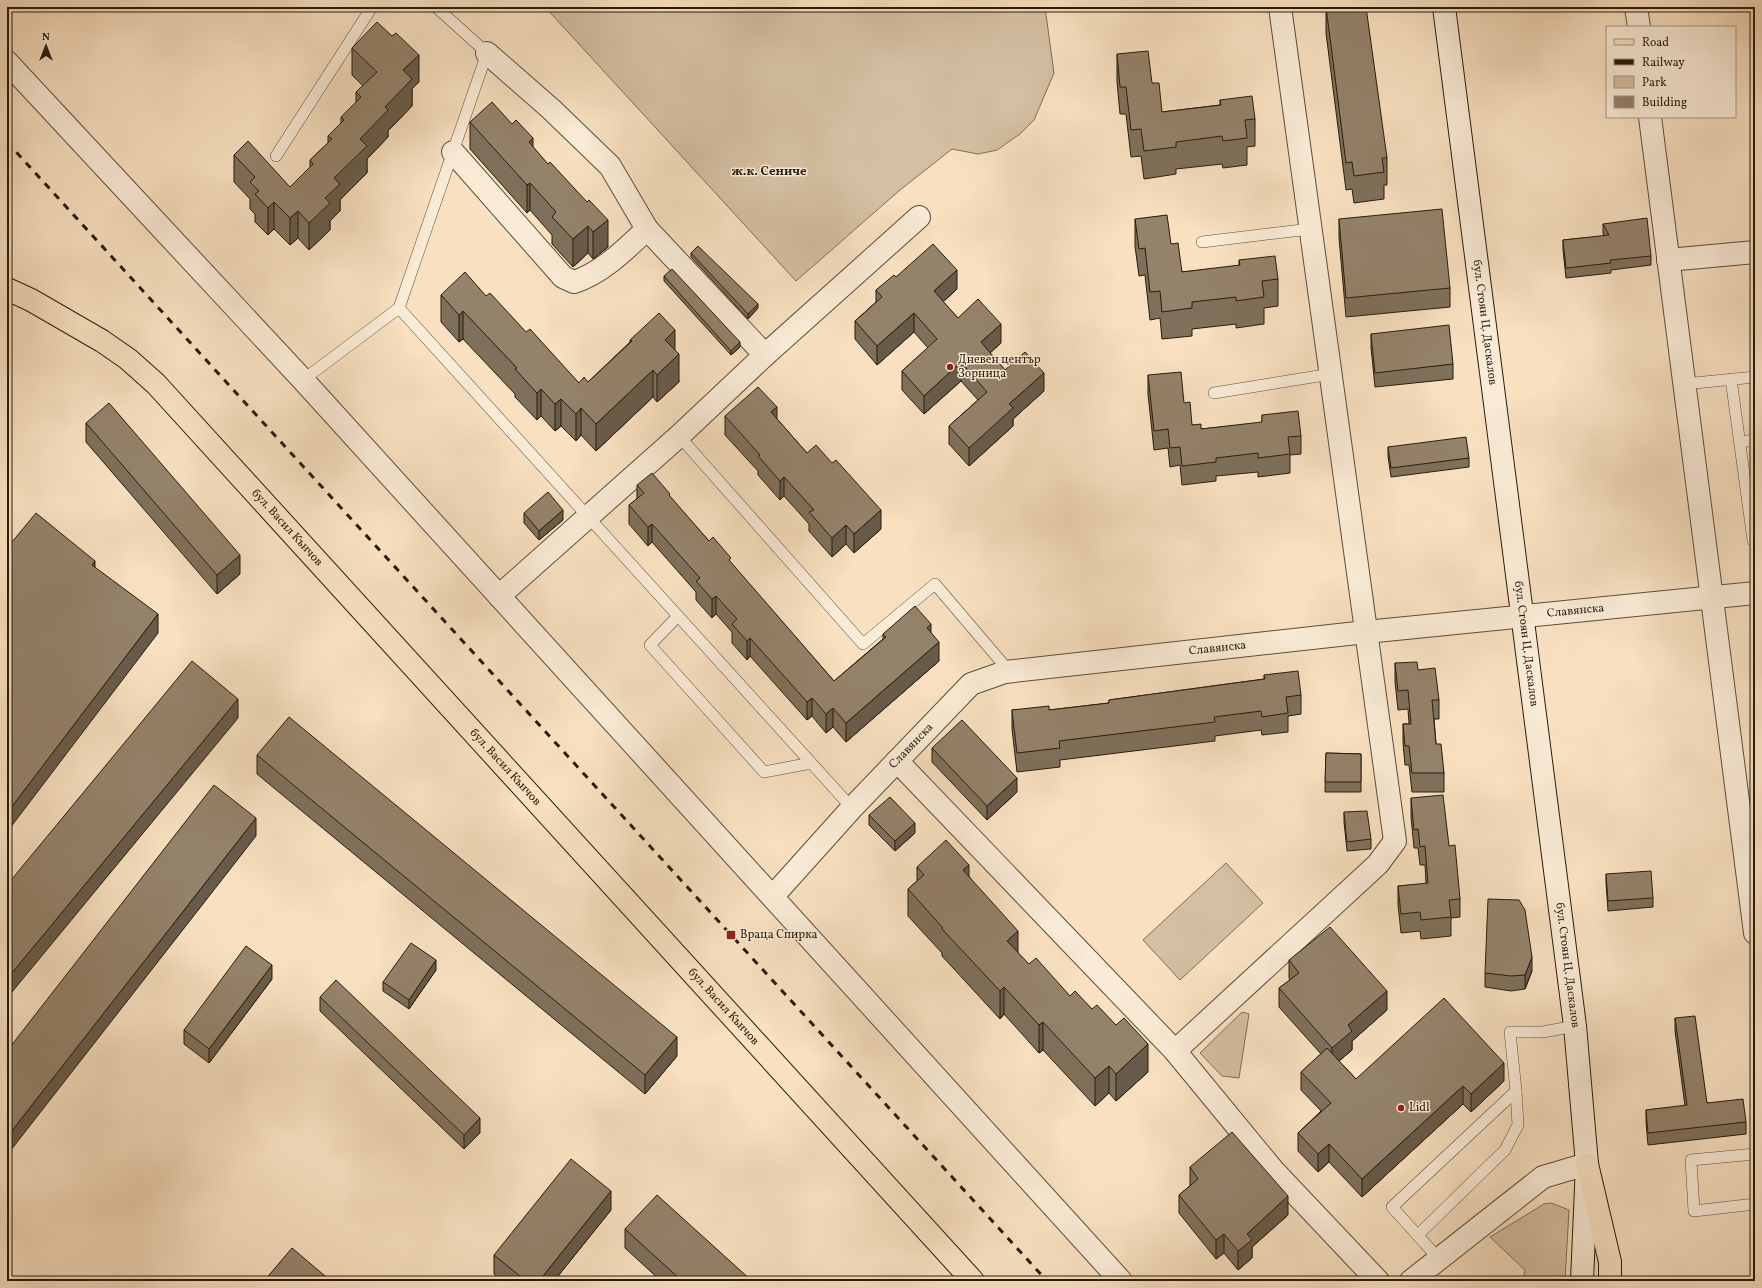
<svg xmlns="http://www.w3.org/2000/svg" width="1762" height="1288" font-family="Vollkorn,serif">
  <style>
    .green { fill: #d4bfa2; stroke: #7e6e58 }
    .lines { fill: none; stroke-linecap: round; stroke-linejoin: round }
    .lane-casing { stroke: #5b4d3a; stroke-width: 12 }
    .street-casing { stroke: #5b4d3a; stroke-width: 24 }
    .secondary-casing { stroke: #271c0d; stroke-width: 24 }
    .primary-casing { stroke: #271c0d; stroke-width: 24 }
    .lane { stroke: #faebd6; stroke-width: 11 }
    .street { stroke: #faebd6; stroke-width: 22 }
    .secondary { stroke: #faebd6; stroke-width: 22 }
    .primary { stroke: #f8e0c0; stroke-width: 22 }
    .rail { stroke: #271c0d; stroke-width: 3; stroke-dasharray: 7 7; stroke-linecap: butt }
    .wall { fill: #7f705b; stroke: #271c0d }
    .shaded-wall { fill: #685b4a; stroke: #271c0d }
    .building { fill: #94826a; stroke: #271c0d }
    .poi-dot { fill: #8f2418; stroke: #faebd6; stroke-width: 1.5 }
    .labels { text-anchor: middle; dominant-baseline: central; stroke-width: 3; stroke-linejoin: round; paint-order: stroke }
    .street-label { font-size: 12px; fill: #271c0d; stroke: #faebd6 }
    .poi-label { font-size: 12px; fill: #271c0d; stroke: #faebd6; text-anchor: start }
    .neighbourhood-label { font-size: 13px; font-weight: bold; fill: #271c0d; stroke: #faebd6 }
  </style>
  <rect width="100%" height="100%" fill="#f8e0c0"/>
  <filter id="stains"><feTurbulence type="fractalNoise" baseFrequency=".005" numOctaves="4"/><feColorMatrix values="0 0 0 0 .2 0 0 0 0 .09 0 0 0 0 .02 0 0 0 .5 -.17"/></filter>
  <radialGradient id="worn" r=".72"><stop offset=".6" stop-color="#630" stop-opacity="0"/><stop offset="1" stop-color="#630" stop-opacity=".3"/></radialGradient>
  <g class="green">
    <polygon points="545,7 1045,7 1054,73 1034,120 1020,134 997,150 978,154 952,149 900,190 796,281"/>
    <polygon points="1226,863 1263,903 1180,980 1143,940"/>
    <polygon points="1242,1012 1249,1014 1239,1078 1222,1076 1200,1053"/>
    <polygon points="1551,1203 1569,1210 1565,1281 1523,1281 1525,1270 1490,1237 1544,1204"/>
  </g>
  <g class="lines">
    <g class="lane-casing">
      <g id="lane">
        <polyline points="276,156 372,7"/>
        <polyline points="1202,242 1310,229"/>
        <polyline points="399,308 852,808"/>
        <polyline points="1731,379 1753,540 1755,540"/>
        <polyline points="303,380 399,308 487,53 436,7"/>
        <polyline points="1684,384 1755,377"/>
        <polyline points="1214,393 1331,374"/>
        <polyline points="679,436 863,644 935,584 1009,671"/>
        <polyline points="1740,442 1755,440"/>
        <polyline points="678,616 650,645 764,772 811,763"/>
        <polyline points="1755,1154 1691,1160 1694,1211 1755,1204"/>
        <polyline points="1418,1235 1505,1150 1518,1125 1516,1091 1510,1032 1543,1032 1575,1026"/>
        <polyline points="1439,1259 1392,1207 1516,1091"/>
      </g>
    </g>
    <g class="street-casing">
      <g id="street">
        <polyline points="1636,7 1639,27"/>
        <polyline points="487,53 551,109 610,166 647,229 765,355"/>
        <polyline points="7,62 303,380 1121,1281"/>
        <polyline points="1650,117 1755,933"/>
        <path d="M453,152l110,125 11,5c28,-9 52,-33 73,-53"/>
        <polyline points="1668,260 1755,252"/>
        <polyline points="499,596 679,436 765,355 919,217"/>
        <polyline points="897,761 1175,1051 1378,864 1395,841 1280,7"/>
        <path id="s1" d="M773,896l79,-88 119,-124 34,-12 361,-40 389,-39"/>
        <polyline points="1175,1051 1273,1170 1378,1281"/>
        <polyline points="1411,1281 1543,1177 1587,1164"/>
      </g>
    </g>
    <g class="secondary-casing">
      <g id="secondary">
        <path id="s2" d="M1444,7l131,1019 12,138 -5,117"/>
      </g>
    </g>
    <g class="primary-casing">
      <g id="primary">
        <path id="s3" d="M7,289l24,11 71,41 26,18 28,25 817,897"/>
        <polyline points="1587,1164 1610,1262 1610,1281"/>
      </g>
    </g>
    <use href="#lane" class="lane"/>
    <use href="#street" class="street"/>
    <use href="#secondary" class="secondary"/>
    <use href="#primary" class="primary"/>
    <polyline class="rail" points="7,142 1047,1281"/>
  </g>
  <g class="wall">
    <polygon points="1119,7 1142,7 1120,10"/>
    <polygon points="1326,7 1387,158 1387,185 1384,185 1384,199 1354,203 1352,189 1346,190 1326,33"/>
    <polygon points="352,48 419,82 412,89 412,106 388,131 388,137 367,159 367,173 340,200 340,211 330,221 330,230 309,250 298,238 290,245 274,229 268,235 255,222 255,214 250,209 250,199 234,182 234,155 290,187 310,167 310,160 328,143 328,136 341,123 341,117 356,102 356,92 363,86 352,75"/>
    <polygon points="1117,54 1152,83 1162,112 1220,105 1220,100 1255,119 1255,146 1247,147 1247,165 1223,168 1222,164 1176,169 1176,174 1144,179 1141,156 1131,157 1126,114 1120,114 1117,82"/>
    <polygon points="470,122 533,147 608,247 593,259 588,253 573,267 552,244 552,235 530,210 527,213 470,149"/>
    <polygon points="1135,219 1171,244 1182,272 1239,266 1239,260 1278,279 1278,306 1264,308 1264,324 1236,328 1236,324 1192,329 1192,336 1162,339 1160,318 1150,320 1145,275 1139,276 1135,246"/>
    <polygon points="1339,219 1450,288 1450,307 1346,317 1339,238"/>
    <polygon points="1603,224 1651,256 1651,265 1611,270 1611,273 1566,278 1563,250 1563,240 1604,236 1603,233"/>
    <polygon points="691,253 758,308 748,319 691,257"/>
    <polygon points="664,276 740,347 731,355 664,281"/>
    <polygon points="896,277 957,289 943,302 958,318 1001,343 990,353 1005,370 1044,391 1013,419 1013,426 969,466 949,444 949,426 978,400 961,381 924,414 902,390 902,371 928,348 914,332 877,365 855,339 855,321 876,302 876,290"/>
    <polygon points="441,295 486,296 526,332 579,383 588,382 630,342 630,340 675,350 679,382 657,402 653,397 596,451 581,435 576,441 561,426 555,431 541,416 537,420 515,397 515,394 463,339 459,342 441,322"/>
    <polygon points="1371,334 1453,364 1453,379 1375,387 1371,348"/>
    <polygon points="1148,375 1184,403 1192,425 1201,429 1262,423 1262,415 1301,436 1301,454 1290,455 1290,473 1258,477 1258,472 1216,476 1216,481 1182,485 1180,465 1170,467 1168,448 1154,450 1148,394"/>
    <polygon points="725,416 777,419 807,453 881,529 854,553 846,544 832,557 809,531 809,524 784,496 780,500 758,475 758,471 725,435"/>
    <polygon points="86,423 240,574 217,594 86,442"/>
    <polygon points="1388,447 1469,458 1469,467 1391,477 1388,456"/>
    <polygon points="637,485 670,497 709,541 731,563 834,681 883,639 883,634 931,633 939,661 846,742 833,727 826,733 812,716 807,720 750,656 747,660 732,643 732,632 716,614 712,618 696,600 696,592 652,542 648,546 629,524 629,505 637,499"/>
    <polygon points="524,513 563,520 539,540 524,523"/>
    <polygon points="1395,663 1418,670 1439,700 1439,719 1434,719 1436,744 1444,773 1444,792 1412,792 1409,765 1405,765 1403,743 1403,724 1409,724 1408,709 1398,710 1395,682"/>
    <polygon points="1264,675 1301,695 1301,714 1288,716 1288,732 1262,735 1261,730 1215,736 1215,741 1060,760 1060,767 1017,772 1012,729 1012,710 1049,710 1109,703 1109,700 1264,679"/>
    <polygon points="932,748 1017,792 987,820 932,762"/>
    <polygon points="1326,753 1361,754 1361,792 1325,792"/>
    <polygon points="257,755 677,1056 645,1094 257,774"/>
    <polygon points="1411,798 1449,846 1460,899 1460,917 1451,918 1451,936 1421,939 1420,931 1401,933 1398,905 1398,886 1426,884 1425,865 1420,865 1418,848 1414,848 1411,817"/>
    <polygon points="1344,812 1371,839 1371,849 1347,851 1344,822"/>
    <polygon points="869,815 915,833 895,851 869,825"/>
    <polygon points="917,867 969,876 1018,953 1029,964 1070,996 1148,1072 1116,1101 1109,1093 1095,1106 1043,1050 1039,1053 1004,1014 1000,1019 942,956 942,953 908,916 908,889 917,881"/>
    <polygon points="1606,874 1653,898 1653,907 1608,911 1606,883"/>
    <polygon points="1289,960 1387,1010 1352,1041 1352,1050 1339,1061 1356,1079 1504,1081 1471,1112 1463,1104 1362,1197 1329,1162 1318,1172 1298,1151 1298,1133 1321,1111 1301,1090 1301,1072 1321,1054 1279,1007 1279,988 1290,980 1289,978"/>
    <polygon points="436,970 409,1009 383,991 383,982"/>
    <polygon points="1532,971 1525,989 1511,991 1485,987 1485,973"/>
    <polygon points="272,979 209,1063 184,1044 184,1030"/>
    <polygon points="320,997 480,1133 464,1149 320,1011"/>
    <polygon points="1675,1018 1707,1103 1746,1122 1746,1134 1648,1145 1646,1122 1646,1110 1685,1106 1675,1031"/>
    <polygon points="1190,1167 1288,1215 1252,1247 1252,1258 1238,1270 1224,1253 1216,1259 1179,1213 1179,1195 1190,1186"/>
    <polygon points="611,1210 554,1281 503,1281 494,1274 494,1255"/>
    <polygon points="625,1229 752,1281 661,1281 625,1248"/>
  </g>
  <g class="shaded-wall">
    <polygon points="419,55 419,82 412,89 412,106 388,131 388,137 367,159 367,173 340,200 340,211 330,221 330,230 309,250 309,223 325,198 334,178 360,139 385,107 403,70"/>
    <polygon points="533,138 533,165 529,142"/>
    <polygon points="530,183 530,210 527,213 527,185"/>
    <polygon points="274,202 274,229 268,235 268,208"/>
    <polygon points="298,211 298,238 290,245 290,218"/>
    <polygon points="608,220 608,247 593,259 593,232"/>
    <polygon points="588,226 588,253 573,267 573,239"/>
    <polygon points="957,270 957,289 934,310 934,291"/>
    <polygon points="758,304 758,308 748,319 748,314"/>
    <polygon points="463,311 463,339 459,342 459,315"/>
    <polygon points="914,313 914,332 877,365 877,346"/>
    <polygon points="1001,324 1001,343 981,361 981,342"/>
    <polygon points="675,330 675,357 665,340"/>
    <polygon points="740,342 740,347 731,355 731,351"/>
    <polygon points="679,354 679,382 657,402 657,375"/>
    <polygon points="961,362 961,381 924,414 924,396"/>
    <polygon points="653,370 653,397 596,451 596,424"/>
    <polygon points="1044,373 1044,391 1013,419 1013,426 969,466 969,448 1009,404"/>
    <polygon points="541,389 541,416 537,420 537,393"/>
    <polygon points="561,399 561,426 555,431 555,404"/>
    <polygon points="777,407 777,426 771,412"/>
    <polygon points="581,408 581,435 576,441 576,414"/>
    <polygon points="784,477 784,496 780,500 780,481"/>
    <polygon points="563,510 563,520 539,540 539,531"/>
    <polygon points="881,510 881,529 854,553 854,534"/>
    <polygon points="652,524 652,542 648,546 648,527"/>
    <polygon points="846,525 846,544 832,557 832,538"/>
    <polygon points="240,555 240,574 217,594 217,575"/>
    <polygon points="95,561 95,580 92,565"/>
    <polygon points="716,596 716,614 712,618 712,599"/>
    <polygon points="158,614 158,633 7,832 7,813"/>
    <polygon points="931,624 931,643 927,628"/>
    <polygon points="750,638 750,656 747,660 747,641"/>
    <polygon points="939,642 939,661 846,742 846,723"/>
    <polygon points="812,698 812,716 807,720 807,702"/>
    <polygon points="238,699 238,718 7,998 7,979"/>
    <polygon points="833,708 833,727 826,733 826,714"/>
    <polygon points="1017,778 1017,792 987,820 987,806"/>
    <polygon points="256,818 256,836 7,1155 7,1137"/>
    <polygon points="915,823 915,833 895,851 895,841"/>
    <polygon points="969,865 969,892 963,870"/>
    <polygon points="1018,931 1018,958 1007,941"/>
    <polygon points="1532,957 1532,971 1525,989 1525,975"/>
    <polygon points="436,960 436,970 409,1009 409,1000"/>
    <polygon points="272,965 272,979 209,1063 209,1049"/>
    <polygon points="1004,987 1004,1014 1000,1019 1000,991"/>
    <polygon points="1387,991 1387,1010 1352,1041 1352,1050 1332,1067 1332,1048 1348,1025"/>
    <polygon points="1043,1022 1043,1050 1039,1053 1039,1025"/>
    <polygon points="677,1037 677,1056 645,1094 645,1075"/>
    <polygon points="1148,1044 1148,1072 1116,1101 1116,1074"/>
    <polygon points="1504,1063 1504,1081 1471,1112 1471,1094"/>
    <polygon points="1109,1066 1109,1093 1095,1106 1095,1078"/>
    <polygon points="1463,1086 1463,1104 1362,1197 1362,1179"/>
    <polygon points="480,1118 480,1133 464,1149 464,1135"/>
    <polygon points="1329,1144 1329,1162 1318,1172 1318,1154"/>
    <polygon points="611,1191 611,1210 554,1281 539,1281"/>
    <polygon points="1288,1196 1288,1215 1252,1247 1252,1258 1238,1270 1238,1251 1247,1234"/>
    <polygon points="1224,1234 1224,1253 1216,1259 1216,1240"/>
  </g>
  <g class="building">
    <polygon points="1326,7 1366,7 1387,158 1382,158 1384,172 1354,176 1352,162 1346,163"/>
    <polygon points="377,22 392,36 396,33 419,55 403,70 412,79 385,107 388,110 360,139 367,146 334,178 340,184 325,198 330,203 309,223 298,211 290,218 274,202 268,208 255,194 259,191 250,182 255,177 234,155 248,141 290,187 313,164 310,160 332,139 328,136 344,120 341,117 361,97 356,92 377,72 352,48"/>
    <polygon points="1148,51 1152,83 1159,83 1162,112 1221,105 1220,100 1252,96 1255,119 1245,120 1247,138 1223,141 1222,136 1176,142 1176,147 1144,151 1141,129 1131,130 1126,87 1120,87 1117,54"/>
    <polygon points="492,102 512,124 516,120 533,138 529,142 548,164 550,162 587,202 589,200 608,220 593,232 588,226 573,239 552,217 556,212 530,183 527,185 470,122"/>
    <polygon points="1442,209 1450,288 1346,298 1339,219"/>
    <polygon points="1167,215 1171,244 1178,243 1182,272 1240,265 1239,260 1275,256 1278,279 1262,281 1264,297 1236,301 1236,297 1192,302 1192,308 1162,312 1160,291 1150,292 1145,248 1139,249 1135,219"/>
    <polygon points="1647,218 1651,256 1610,260 1611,263 1566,268 1563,240 1609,235 1603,224"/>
    <polygon points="933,244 957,270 934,291 958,318 978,299 1001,324 981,342 1005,370 1025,352 1044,373 1009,404 1013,408 969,448 949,426 987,392 961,362 924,396 902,371 937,339 914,313 877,346 855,321 882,297 876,290 894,275 896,277"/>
    <polygon points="698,246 758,304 748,314 691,253"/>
    <polygon points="672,269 740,342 731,351 664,276"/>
    <polygon points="465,272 486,296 490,293 526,332 530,329 579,383 584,377 588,382 632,341 630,340 659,313 675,330 665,340 679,354 657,375 653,370 596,424 581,408 576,414 561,399 555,404 541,389 537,393 515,369 517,368 463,311 459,315 441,295"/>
    <polygon points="1449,325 1453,364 1375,373 1371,334"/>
    <polygon points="1181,372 1184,403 1190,402 1192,425 1201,424 1201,429 1262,422 1262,415 1298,411 1301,436 1288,437 1290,454 1258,458 1258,453 1216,458 1216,462 1182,466 1180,447 1170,448 1168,429 1154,431 1148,375"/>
    <polygon points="758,387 777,407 771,412 807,453 816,445 832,463 836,460 881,510 854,534 846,525 832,538 809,512 814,510 784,477 780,481 758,456 760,455 725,416"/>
    <polygon points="109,403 240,555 217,575 86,423"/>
    <polygon points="1466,437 1469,458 1391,468 1388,447"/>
    <polygon points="652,473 670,494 669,495 709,541 713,537 731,558 729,560 834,681 886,637 883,634 915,606 931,624 927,628 939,642 846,723 833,708 826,714 812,698 807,702 750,638 747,641 732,624 737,619 716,596 712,599 696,581 700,578 652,524 648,527 629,505 644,493 637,485"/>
    <polygon points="548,492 563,510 539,531 524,513"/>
    <polygon points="36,513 95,561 92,565 158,614 7,813 7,548"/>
    <polygon points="192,661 238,699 7,979 7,885"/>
    <polygon points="1417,662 1418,670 1435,668 1439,700 1432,700 1436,744 1441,744 1444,773 1412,773 1409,746 1405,746 1403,724 1411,724 1408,690 1398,691 1395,663"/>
    <polygon points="1298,671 1301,695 1286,697 1288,713 1262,717 1261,711 1214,717 1215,722 1059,741 1060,748 1017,753 1012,710 1049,706 1049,710 1109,703 1109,700 1265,679 1264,675"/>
    <polygon points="289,717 677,1037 645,1075 257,755"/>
    <polygon points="962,720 1017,778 987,806 932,748"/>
    <polygon points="1326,753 1361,754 1361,782 1325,782"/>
    <polygon points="214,785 256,818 7,1137 7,1051"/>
    <polygon points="1443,795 1449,846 1455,845 1460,899 1449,900 1451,917 1421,920 1420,912 1401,914 1398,886 1428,883 1425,846 1420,847 1418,829 1414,830 1411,798"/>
    <polygon points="890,797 915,823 895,841 869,815"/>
    <polygon points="1367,811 1371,839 1347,842 1344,812"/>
    <polygon points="946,840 969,865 963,870 1018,931 1007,941 1029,964 1036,958 1070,996 1075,991 1092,1009 1097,1005 1116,1025 1124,1018 1148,1044 1116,1074 1109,1066 1095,1078 1043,1022 1039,1025 1004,987 1000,991 942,929 943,928 908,889 924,875 917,867"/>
    <polygon points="1651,871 1653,898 1608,901 1606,874"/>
    <polygon points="1488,899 1519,900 1525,910 1532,957 1525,975 1511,976 1485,973"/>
    <polygon points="1330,927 1387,991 1348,1025 1352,1031 1332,1048 1279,988 1299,973 1289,960"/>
    <polygon points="411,943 436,960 409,1000 383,982"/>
    <polygon points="246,946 272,965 209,1049 184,1030"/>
    <polygon points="336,980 480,1118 464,1135 320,997"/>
    <polygon points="1444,998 1504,1063 1471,1094 1463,1086 1362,1179 1329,1144 1318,1154 1298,1133 1331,1103 1301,1072 1327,1048 1356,1079"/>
    <polygon points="1695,1016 1707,1103 1743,1099 1746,1122 1648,1133 1646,1110 1687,1105 1675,1018"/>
    <polygon points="1232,1132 1288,1196 1247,1234 1252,1240 1238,1251 1224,1234 1216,1240 1179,1195 1198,1179 1190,1167"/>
    <polygon points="571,1159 611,1191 539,1281 526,1281 494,1255"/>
    <polygon points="657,1195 752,1281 682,1281 625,1229"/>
    <polygon points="292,1248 331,1281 264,1281"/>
  </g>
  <g class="poi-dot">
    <circle cx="950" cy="367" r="4"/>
    <rect x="726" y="930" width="10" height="10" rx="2"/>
    <circle cx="1401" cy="1108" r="4"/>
  </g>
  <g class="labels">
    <g class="street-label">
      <text stroke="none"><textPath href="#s2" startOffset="318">бул. Стоян Ц. Даскалов</textPath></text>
      <text stroke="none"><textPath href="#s3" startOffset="372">бул. Васил Кънчов</textPath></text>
      <text stroke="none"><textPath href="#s1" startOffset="900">Славянска</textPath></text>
      <text stroke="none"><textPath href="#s2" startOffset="642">бул. Стоян Ц. Даскалов</textPath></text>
      <text stroke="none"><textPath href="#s1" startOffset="540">Славянска</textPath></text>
      <text stroke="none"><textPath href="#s1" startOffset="204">Славянска</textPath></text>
      <text stroke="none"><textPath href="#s3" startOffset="696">бул. Васил Кънчов</textPath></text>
      <text stroke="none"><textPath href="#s2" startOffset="966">бул. Стоян Ц. Даскалов</textPath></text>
      <text stroke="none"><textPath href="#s3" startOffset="1020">бул. Васил Кънчов</textPath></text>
    </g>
    <g class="poi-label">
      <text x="958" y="360">Дневен център<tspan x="958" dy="14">Зорница</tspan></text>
      <text x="740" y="935">Враца Спирка</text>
      <text x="1409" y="1108">Lidl</text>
    </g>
    <g class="neighbourhood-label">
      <text x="769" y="172">ж.к. Сениче</text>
    </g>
  </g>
  <rect width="1762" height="1288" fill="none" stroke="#f8e0c0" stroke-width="24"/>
  <rect x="8" y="8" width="1746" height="1272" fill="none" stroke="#271c0d" stroke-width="2"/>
  <rect x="12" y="12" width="1738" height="1264" fill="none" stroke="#271c0d"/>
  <rect x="1606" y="26" width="130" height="92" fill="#faebd6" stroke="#a69886"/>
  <rect x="1614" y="39" width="20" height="6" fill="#f8e0c0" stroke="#a69886"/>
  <text x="1642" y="46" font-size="12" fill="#271c0d">Road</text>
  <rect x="1614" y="59" width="20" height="6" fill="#271c0d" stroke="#a69886"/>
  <text x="1642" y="66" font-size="12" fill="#271c0d">Railway</text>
  <rect x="1614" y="76" width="20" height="12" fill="#d4bfa2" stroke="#a69886"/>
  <text x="1642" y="86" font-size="12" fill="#271c0d">Park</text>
  <rect x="1614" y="96" width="20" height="12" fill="#94826a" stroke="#a69886"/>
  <text x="1642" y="106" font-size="12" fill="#271c0d">Building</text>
  <g transform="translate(46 46)" stroke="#faebd6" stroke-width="3" paint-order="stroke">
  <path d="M0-3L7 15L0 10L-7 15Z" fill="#271c0d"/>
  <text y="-6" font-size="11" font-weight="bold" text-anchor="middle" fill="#271c0d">N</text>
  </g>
  <rect width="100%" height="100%" filter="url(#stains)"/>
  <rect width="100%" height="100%" fill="url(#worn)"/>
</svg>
